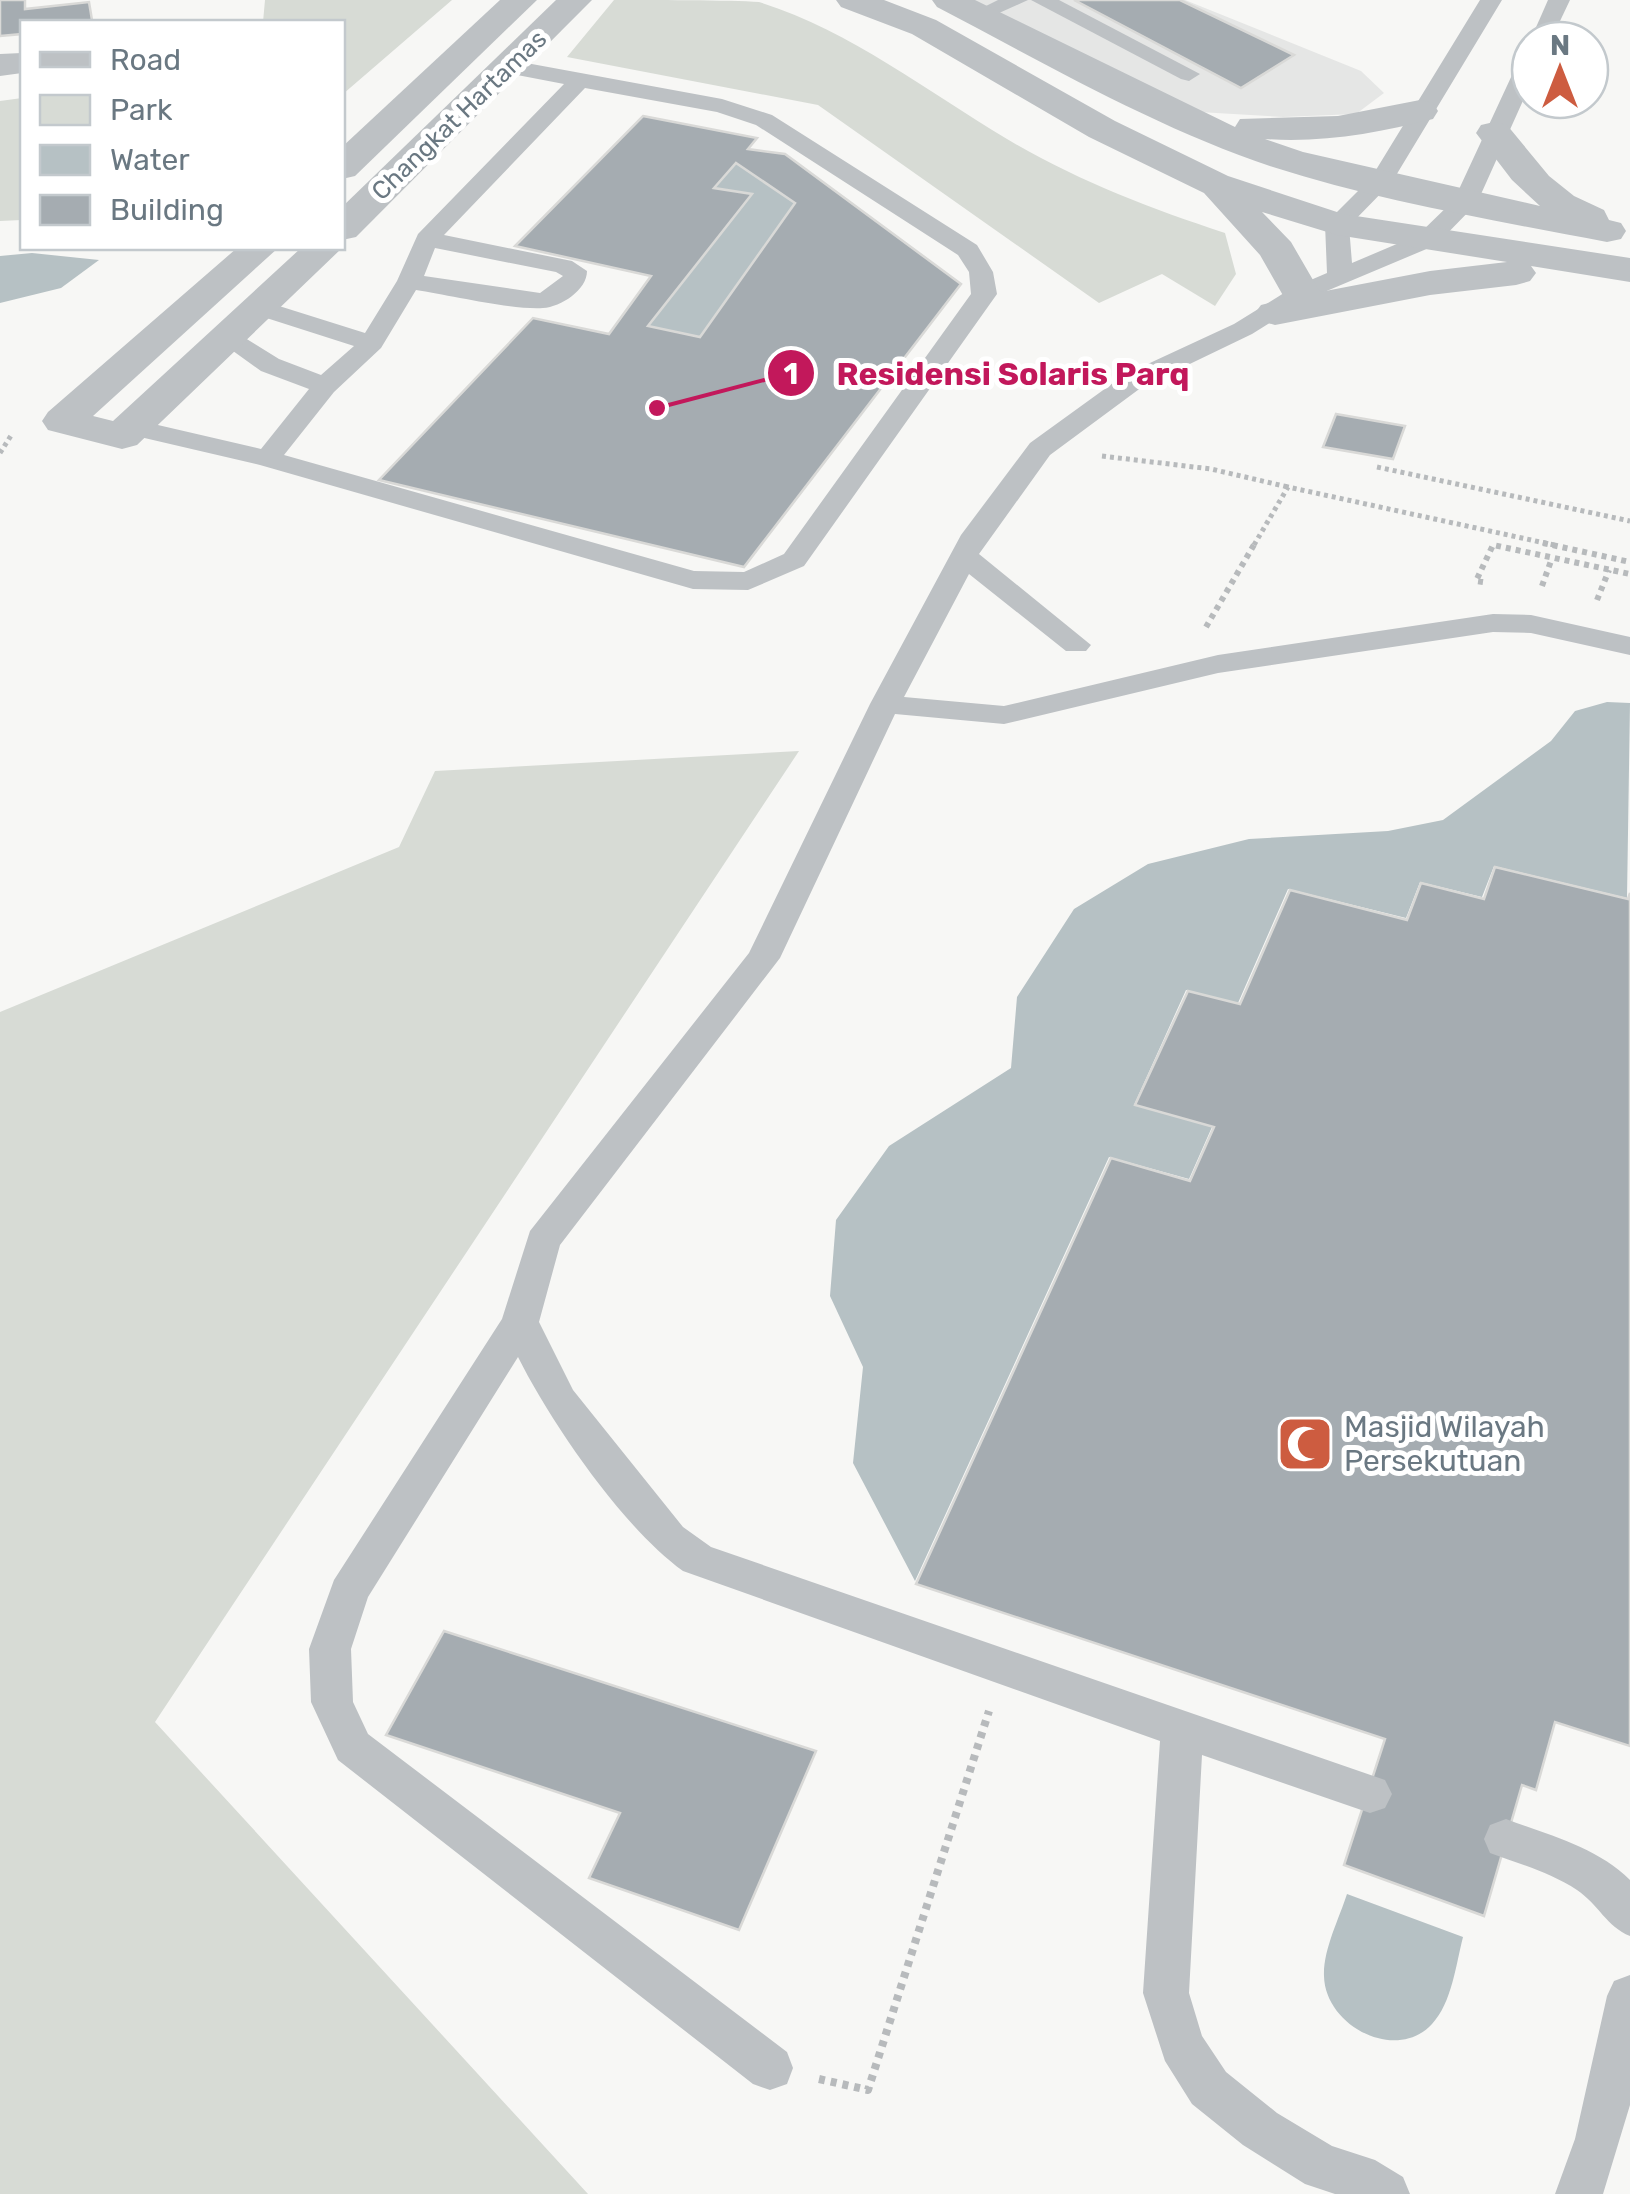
<svg xmlns="http://www.w3.org/2000/svg" width="1630" height="2194" font-family="Rubik,sans-serif">
  <style>
    .built { fill: #e5e6e5 }
    .green { fill: #d7dbd5 }
    .water { fill: #b6c1c4 }
    .building { fill: #a5acb1; stroke: #d9d9d7; stroke-width: 2.5; fill-rule: evenodd }
    .lines { fill: none; stroke-linecap: round; stroke-linejoin: round }
    .path-far2 { stroke: #b7babc; stroke-width: 5; stroke-dasharray: 4 4; stroke-linecap: butt }
    .path-far1 { stroke: #b7babc; stroke-width: 6; stroke-dasharray: 5 5; stroke-linecap: butt }
    .path { stroke: #b7babc; stroke-width: 8; stroke-dasharray: 6 6; stroke-linecap: butt }
    .service { fill: #bdc1c4; fill-rule: evenodd }
    .minor { fill: #bdc1c4; fill-rule: evenodd }
    .tertiary { fill: #bdc1c4; fill-rule: evenodd }
    .labels { text-anchor: middle; dominant-baseline: central; stroke-width: 10; stroke-linejoin: round; paint-order: stroke }
    .far-street-label { font-size: 25px; fill: #6a7882; stroke: #fff }
    .poi-label { font-size: 30px; fill: #6a7882; stroke: #fff; text-anchor: start }
    .leader { fill: none; stroke: #c2185b; stroke-width: 4 }
    .callout-dot { fill: #c2185b; stroke: #fff; stroke-width: 4 }
    .mark-label { font-size: 30px; text-anchor: middle; font-weight: bold; fill: #fff }
    .callout-label { font-size: 32px; text-anchor: middle; font-weight: bold; fill: #c2185b; stroke: #fff; stroke-width: 10; stroke-linejoin: round; paint-order: stroke }
  </style>
  <rect width="100%" height="100%" fill="#f7f7f5"/>
  <polygon class="built" points="972,0 1185,0 1361,71 1384,93 1356,114 1283,117 1199,112"/>
  <g class="green">
    <polygon points="265,0 452,0 343,94 342,22 263,22"/>
    <path d="M614,0c33,0 118,0 145,2 90,28 168,89 248,137 69,41 142,69 218,94l11,41 -21,32 -53,-32 -63,29 -281,-198 -251,-48z"/>
    <polygon points="22,98 22,220 0,221 0,101"/>
    <polygon points="799,751 155,1722 588,2194 0,2194 0,1012 399,847 435,771"/>
  </g>
  <g class="water">
    <polygon points="736,163 795,203 700,337 648,326 751,195 714,188"/>
    <polygon points="32,253 99,260 61,288 0,303 0,256"/>
    <polygon points="1607,702 1630,703 1627,898 1494,866 1482,897 1420,882 1406,918 1288,889 1238,1003 1186,990 1134,1105 1212,1127 1189,1179 1109,1157 915,1581 853,1463 863,1367 830,1296 836,1220 889,1146 1011,1068 1017,997 1074,909 1148,864 1249,839 1388,831 1443,820 1551,741 1575,711"/>
    <path d="M1347,1894l116,43c-7,27 -11,66 -31,87 -36,39 -107,2 -108,-48 -1,-26 15,-57 23,-82z"/>
  </g>
  <g class="building">
    <polygon points="0,0 25,0 25,9 89,2 92,20 22,22 22,34 0,36"/>
    <polygon points="1074,0 1180,0 1294,55 1241,88"/>
    <path d="M643,116l114,22 -9,11 37,5 176,130 -217,283 -365,-87 154,-162 76,16 42,-58 -136,-30zM736,163l59,40 -95,134 -52,-11 104,-132 -38,-6z"/>
    <polygon points="1336,414 1405,426 1393,459 1323,447"/>
    <polygon points="1495,867 1628,899 1630,893 1630,1746 1555,1722 1536,1790 1522,1785 1484,1916 1344,1865 1385,1739 916,1584 1111,1158 1190,1181 1214,1127 1135,1105 1188,991 1240,1004 1290,890 1407,920 1421,883 1484,899"/>
    <polygon points="444,1631 816,1751 739,1930 589,1878 620,1813 386,1735"/>
  </g>
  <g class="lines">
    <g class="path-far2">
      <polyline points="0,453 12,434"/>
      <polyline points="1102,456 1211,469 1288,487"/>
      <polyline points="1377,467 1630,521"/>
      <polyline points="1254,545 1288,487 1554,545"/>
    </g>
    <g class="path-far1">
      <polyline points="1543,543 1630,562"/>
      <polyline points="1483,582 1476,581 1493,545 1630,574"/>
      <polyline points="1542,586 1552,558"/>
      <polyline points="1597,600 1609,570"/>
      <polyline points="1206,627 1255,543"/>
    </g>
    <polyline class="path" points="819,2079 868,2090 989,1711"/>
    <g class="service">
      <polygon points="998,0 1028,0 979,22 968,15"/>
      <polygon points="1031,0 1059,0 1200,74 1189,81 1181,79"/>
      <path d="M1480,0h22l-110,182 -43,44 3,37 66,-28 36,-35 65,-140 11,-7v32l-53,118 -41,42 -126,53 -58,36 -110,53 -92,68 -71,99 112,91 -5,6h-20l-97,-77 -65,123 100,9 214,-51 275,-41 38,1 99,22v18l-99,-22 -38,-1 -275,41 -214,51 -109,-10 -115,244 -220,287 -21,77 34,68 110,137 28,20 674,233 7,14 -7,14 -15,5 -168,-58 -13,238 13,43 24,36 51,41 55,33 43,14 28,17 7,17h-75l-30,-10 -62,-39 -51,-41 -27,-43 -22,-68 17,-252 -477,-170c-60,-43 -132,-148 -165,-214l-150,240 -17,52 2,53 15,32 419,318 6,16 -6,16 -17,6 -17,-6 -415,-324 -27,-58 -2,-53 25,-69 168,-261 28,-88 219,-278 121,-249 91,-169 69,-92 94,-68 110,-51 58,-36 35,-15 -2,-49 46,-46z"/>
      <polygon points="1548,0 1570,0 1551,40 1530,41"/>
      <path d="M510,60l212,39 50,16 205,130 16,27 4,22 -193,272 -56,24 -55,-1 -433,-124 -137,-32 -4,-6 13,-8 129,30 48,-60 -48,-18 -46,-33 4,-5h18l42,26 42,16 33,-29 -103,-33 -4,-5 13,-8 105,33 32,-52 21,-47 146,-150 -62,-12 -3,-5 3,-5zM585,88l132,24 39,13 202,130 11,17 2,22 -187,260 -40,18 -50,-1 -410,-116 50,-63 47,-44 35,-58c33,5 96,20 127,18 18,-1 44,-18 44,-37l-15,-10 -128,-26zM435,248l121,24 7,4 -23,17 -116,-17z"/>
      <path d="M1506,1819c42,16 91,28 124,61v56c-23,-9 -32,-32 -53,-46 -26,-17 -57,-26 -87,-37l-6,-14 6,-14z"/>
      <polygon points="1630,1975 1630,2105 1603,2194 1555,2194 1575,2139 1607,1996 1614,1981"/>
    </g>
    <g class="minor">
      <polygon points="500,0 537,0 355,176 342,179 342,147"/>
      <polygon points="556,0 592,0 356,237 342,240 342,207"/>
      <polygon points="22,53 22,73 0,76 0,54"/>
      <polygon points="237,248 278,248 93,416 113,421 301,248 342,248 137,445 122,449 48,430 42,421 48,412"/>
    </g>
    <g class="tertiary">
      <path d="M836,0h48l52,20 179,101 113,55 115,38 287,44v24l-99,-16 5,7 -6,8 -14,4 -86,10 -155,30 -14,-4 -6,-8 6,-8 24,-6 -25,-44 -56,-62 -115,-56 -177,-103 -71,-27zM1262,212l75,23 170,27 -77,9 -110,21 -29,-50z"/>
      <path d="M932,0h43l260,127 5,-8 98,-3 82,-16 13,3 5,8 -5,8c-55,14 -110,24 -168,20l38,13 237,54 -28,-26 -36,-47 5,-8 13,-3 13,3 42,51 25,20 30,14 5,10 12,3 5,8 -5,8 -14,3c-109,-21 -228,-41 -334,-75 -117,-39 -227,-103 -336,-160z"/>
    </g>
  </g>
  <defs>
    <g id="mosque-square" transform="scale(2.875)"><rect x="-9" y="-9" width="18" height="18" rx="4" fill="#cd5c40" stroke="#fff"/><path d="M3.5-4.9A6 6 0 1 0 3.5 4.9A5 5 0 1 1 3.5-4.9Z" fill="#fff"/></g>
  </defs>
  <g fill-rule="evenodd">
    <use href="#mosque-square" x="1305" y="1444"/>
  </g>
  <g class="labels">
    <g class="far-street-label">
      <text transform="translate(459 115) rotate(-44)">Changkat Hartamas</text>
    </g>
    <g class="poi-label">
      <text x="1344" y="1427">Masjid Wilayah<tspan x="1344" dy="34">Persekutuan</tspan></text>
    </g>
  </g>
  <path class="leader" d="M657 408L791 373"/>
  <g class="callout-dot">
    <circle cx="657" cy="408" r="10"/>
    <circle cx="791" cy="373" r="25"/>
  </g>
  <g class="mark-label">
    <text x="791" y="384">1</text>
  </g>
  <g class="callout-label">
    <text x="1013" y="385">Residensi Solaris Parq</text>
  </g>
  <rect x="20" y="20" width="325" height="230" fill="#ffffff" stroke="#c3c9cd" stroke-width="2.5"/>
  <rect x="40" y="52" width="50" height="15" fill="#bdc1c4" stroke="#c3c9cd" stroke-width="2.5"/>
  <text x="110" y="70" font-size="30" fill="#6a7882">Road</text>
  <rect x="40" y="95" width="50" height="30" fill="#d7dbd5" stroke="#c3c9cd" stroke-width="2.5"/>
  <text x="110" y="120" font-size="30" fill="#6a7882">Park</text>
  <rect x="40" y="145" width="50" height="30" fill="#b6c1c4" stroke="#c3c9cd" stroke-width="2.5"/>
  <text x="110" y="170" font-size="30" fill="#6a7882">Water</text>
  <rect x="40" y="195" width="50" height="30" fill="#a5acb1" stroke="#c3c9cd" stroke-width="2.5"/>
  <text x="110" y="220" font-size="30" fill="#6a7882">Building</text>
  <g transform="translate(1560 70)"><circle r="48" fill="#ffffff" stroke="#c3c9cd" stroke-width="2.5"/>
  <path d="M0-8L18 38L0 25L-18 38Z" fill="#cd5c40"/>
  <text y="-15" font-size="28" font-weight="bold" text-anchor="middle" fill="#6a7882">N</text>
  </g>
</svg>
